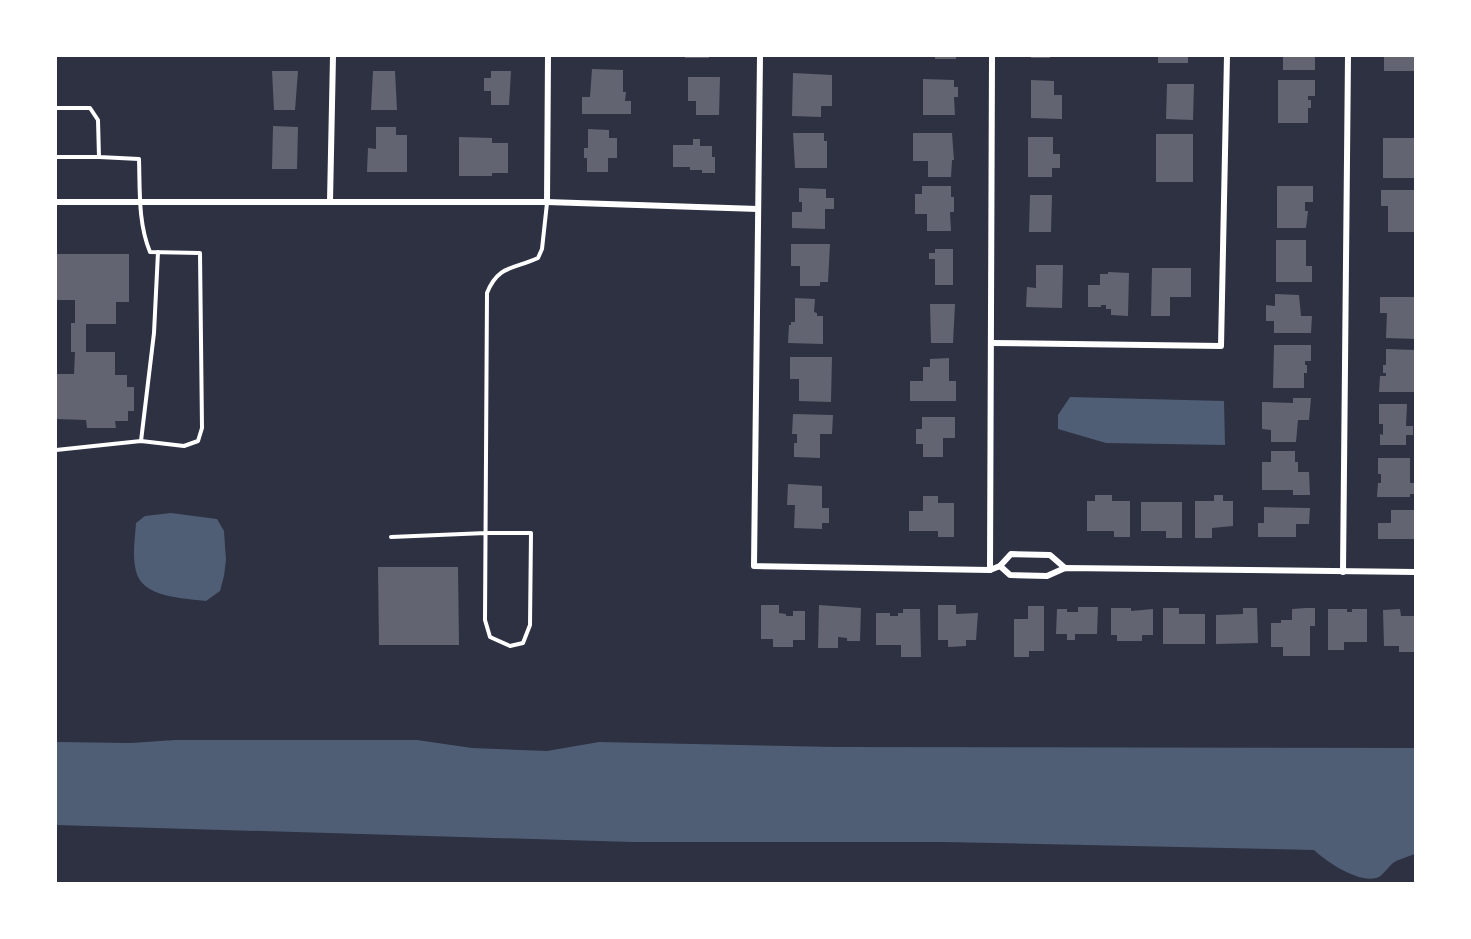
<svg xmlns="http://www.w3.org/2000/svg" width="1471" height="939" font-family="Signika,sans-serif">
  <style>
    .water { fill: #4f5d75 }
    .building { fill: #626471 }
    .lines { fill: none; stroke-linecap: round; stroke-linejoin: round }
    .service { stroke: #fff; stroke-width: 4 }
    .minor { stroke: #fff; stroke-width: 6 }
  </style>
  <rect width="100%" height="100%" fill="#2d3142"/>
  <g class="water">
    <polygon points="1070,397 1224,401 1225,445 1106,443 1058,429 1058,415"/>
    <path d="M171,513l46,6 7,12 2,29 -2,16 -4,15 -14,10c-23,-3 -64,-3 -70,-30 -4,-16 -1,-32 0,-48l9,-7z"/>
    <path d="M175,740h242l55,8 75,3 52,-9 237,5 579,1v106c-7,3 -16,5 -22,9 -5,4 -9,11 -14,14 -19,8 -52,-15 -65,-27l-371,-8h-312l-575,-17v-83l75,1z"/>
  </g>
  <g class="building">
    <rect x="685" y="56" width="24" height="2"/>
    <rect x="935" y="56" width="21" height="3"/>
    <rect x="1031" y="56" width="19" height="2"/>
    <rect x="1158" y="56" width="30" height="7"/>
    <rect x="1283" y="56" width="32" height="14"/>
    <rect x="1384" y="56" width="32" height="15"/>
    <polygon points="592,69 623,70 623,92 626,92 625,101 631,101 631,114 582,114 582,97 590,97"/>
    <polygon points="272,71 298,71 295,110 274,110"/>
    <polygon points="373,71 395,71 397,110 371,110"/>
    <polygon points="491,71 511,71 509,105 491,105 491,91 484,91 484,78 491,78"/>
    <polygon points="793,73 832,75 832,106 821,106 821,117 792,116"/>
    <polygon points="688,77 720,77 719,115 696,115 696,101 688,101"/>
    <polygon points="923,79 954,80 954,87 958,87 958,97 954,97 955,115 923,115"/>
    <polygon points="1031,80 1054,81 1054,95 1062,95 1062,119 1031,118"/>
    <polygon points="1278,80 1315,80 1315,96 1308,96 1308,100 1311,100 1311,108 1308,108 1308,123 1278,123"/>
    <polygon points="1167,84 1194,84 1193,120 1166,119"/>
    <polygon points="273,126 298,127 297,169 272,169"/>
    <polygon points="376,127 396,127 396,135 407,135 407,172 367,172 368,148 376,149"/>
    <polygon points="588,129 609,130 609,138 617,138 617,158 608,158 608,172 587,172 587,158 584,158 584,148 588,148"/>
    <polygon points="793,133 824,133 824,141 827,141 827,168 795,168"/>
    <polygon points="913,133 952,133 954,160 952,160 951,177 928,177 928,161 913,161"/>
    <rect x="1156" y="134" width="37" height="48"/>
    <polygon points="459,137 492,138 492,143 508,143 508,173 492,173 492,176 459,176"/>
    <polygon points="1028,137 1053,137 1053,154 1060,154 1060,168 1052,168 1052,177 1028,177"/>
    <rect x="1383" y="138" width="32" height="40"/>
    <polygon points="693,139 700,139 700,146 712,146 712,157 715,157 715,173 702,173 702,170 690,170 690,167 673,167 673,145 693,145"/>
    <polygon points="922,186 951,186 951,197 954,197 954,212 950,212 951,231 927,231 927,214 915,214 915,194 922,194"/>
    <polygon points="1277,186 1313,186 1313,202 1305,202 1305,211 1308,211 1306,228 1277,228"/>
    <polygon points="799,188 826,189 826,198 834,198 834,209 825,209 825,229 792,228 792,212 802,212 802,202 799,202"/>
    <polygon points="1381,190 1416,190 1416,232 1388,232 1388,206 1381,206"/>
    <polygon points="1030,195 1052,195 1051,232 1029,232"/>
    <polygon points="1276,240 1306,240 1306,266 1312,266 1312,282 1276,282"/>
    <polygon points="791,244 830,244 828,282 820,282 820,286 800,286 800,266 791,266"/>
    <polygon points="935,249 953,249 953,285 935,285 935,259 929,259 929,253 935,253"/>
    <polygon points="56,254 129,254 129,302 116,302 116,324 86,324 86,352 115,352 115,375 127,375 127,387 134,387 134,411 128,411 128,421 115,421 116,428 87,428 86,420 56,419 56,374 74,374 75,352 71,352 71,323 75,323 75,300 56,300"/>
    <polygon points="1036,265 1063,265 1062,308 1026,307 1027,287 1036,288"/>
    <polygon points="1152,268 1191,268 1191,297 1170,297 1170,316 1151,316"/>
    <polygon points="1108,272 1129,273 1128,316 1111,315 1111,309 1106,309 1106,305 1101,305 1101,307 1088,307 1088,285 1100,285 1100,274 1108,274"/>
    <polygon points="1275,294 1299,295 1301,316 1312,316 1311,333 1274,333 1274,321 1266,321 1266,305 1275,306"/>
    <polygon points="1380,297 1416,297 1416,339 1386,338 1387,313 1380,313"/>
    <polygon points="795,298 815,299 814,312 817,313 817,316 823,316 823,344 788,343 789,325 791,325 791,322 795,322"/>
    <polygon points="930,304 955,304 953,343 931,343"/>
    <polygon points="1274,345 1311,345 1311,361 1305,361 1305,365 1307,365 1307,373 1304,373 1304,388 1273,388"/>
    <polygon points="1386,349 1416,350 1416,392 1379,392 1380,376 1386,376 1386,373 1383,373 1383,365 1386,365"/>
    <polygon points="790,357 832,357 831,402 799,401 799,379 790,379"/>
    <polygon points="949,358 949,381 956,381 956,401 910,401 910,381 923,381 923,367 930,367 930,359"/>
    <polygon points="1293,398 1311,398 1309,420 1298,420 1296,442 1271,442 1271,430 1262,429 1262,402 1293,403"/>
    <polygon points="1379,404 1407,404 1406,426 1413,426 1413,435 1406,435 1406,445 1380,445 1380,434 1383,435 1383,424 1379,424"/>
    <polygon points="793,414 833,415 832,434 820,434 820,458 794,457 794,443 797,443 797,434 792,434"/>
    <polygon points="922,417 955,417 955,438 943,438 943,457 923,457 923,444 916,444 916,429 922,429"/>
    <polygon points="1271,451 1295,451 1295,462 1298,462 1298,472 1309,472 1310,495 1293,495 1293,490 1262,490 1262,462 1271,462"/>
    <polygon points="1378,458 1410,458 1410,483 1416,483 1416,494 1410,494 1410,497 1377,497 1378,483 1381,483 1381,474 1378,474"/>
    <polygon points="788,484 822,486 822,508 829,508 829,523 822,523 822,529 794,528 795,505 787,505"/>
    <polygon points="1095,495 1112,495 1112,501 1130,501 1130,537 1114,537 1114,531 1087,531 1087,501 1095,501"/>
    <polygon points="1214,495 1223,495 1223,501 1233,501 1233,526 1212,528 1212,538 1195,538 1195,501 1214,501"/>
    <polygon points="923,496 938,496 938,503 954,503 954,537 938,537 938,531 909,531 909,511 923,511"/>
    <polygon points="1141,502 1182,502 1182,538 1166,538 1166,531 1141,531"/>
    <polygon points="1264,507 1310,508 1309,524 1296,524 1296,537 1258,537 1258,523 1264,523"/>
    <polygon points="1391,510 1416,510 1416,539 1378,539 1378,523 1391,523"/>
    <polygon points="378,567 458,567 459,645 379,645"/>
    <polygon points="761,605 779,605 779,613 786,614 786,616 793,616 793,611 805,611 805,640 793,640 793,647 773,647 773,639 761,639"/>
    <polygon points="819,605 861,608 860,641 847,641 847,638 838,637 838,648 818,648"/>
    <polygon points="938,605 956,605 956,614 978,613 976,640 966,640 966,646 948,647 948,640 938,640"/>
    <polygon points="1028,606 1044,606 1044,651 1029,651 1029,657 1014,657 1014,619 1028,619"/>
    <polygon points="1078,607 1098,607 1097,634 1075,634 1075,640 1067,640 1067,634 1056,634 1057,609 1067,609 1067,612 1078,612"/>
    <polygon points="1111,608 1131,608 1131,611 1153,609 1153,635 1142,635 1142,641 1117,641 1117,635 1111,635"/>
    <polygon points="1163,608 1179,608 1179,614 1205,614 1205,644 1163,644"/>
    <polygon points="1243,608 1257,608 1258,643 1216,644 1216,615 1243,614"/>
    <polygon points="1306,608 1315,608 1315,626 1310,626 1310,656 1283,656 1283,647 1271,647 1271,623 1281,623 1281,620 1292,620 1292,609"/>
    <polygon points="903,609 920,609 921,657 901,657 901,645 876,645 876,613 890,613 890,616 898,616 898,613 903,613"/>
    <polygon points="1328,609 1347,609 1347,612 1352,612 1352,609 1367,609 1367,642 1344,642 1344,650 1328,650"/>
    <polygon points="1400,609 1401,616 1416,616 1416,652 1399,652 1399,646 1384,646 1383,610"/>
  </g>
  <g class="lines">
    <g class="service">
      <path d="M56,108h34l8,12 1,37 40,2c1,31 -1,64 11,93l50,1 2,175 -4,13 -14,5 -43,-5 -85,9"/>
      <polyline points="56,157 99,157"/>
      <polyline points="141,441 154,333 158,252"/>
      <path d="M391,537l95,-4h45l-1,92 -7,18 -13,3 -20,-9 -5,-17 2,-327c11,-28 27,-24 51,-35l4,-9 5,-46"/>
    </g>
    <g class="minor">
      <polyline points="760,56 754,566 990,570 1000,566 1011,554 1050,555 1065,568"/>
      <polyline points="330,201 333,56"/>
      <polyline points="56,202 547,202 758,209"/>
      <polyline points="547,202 548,56"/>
      <polyline points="991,343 1221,346 1227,56"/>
      <polyline points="1000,566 1010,575 1047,576 1065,568 1416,572"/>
      <polyline points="990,570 992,56"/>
      <polyline points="1343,572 1348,56"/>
    </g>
  </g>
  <rect width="1471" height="939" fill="none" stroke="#ffffff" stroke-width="114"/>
</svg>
